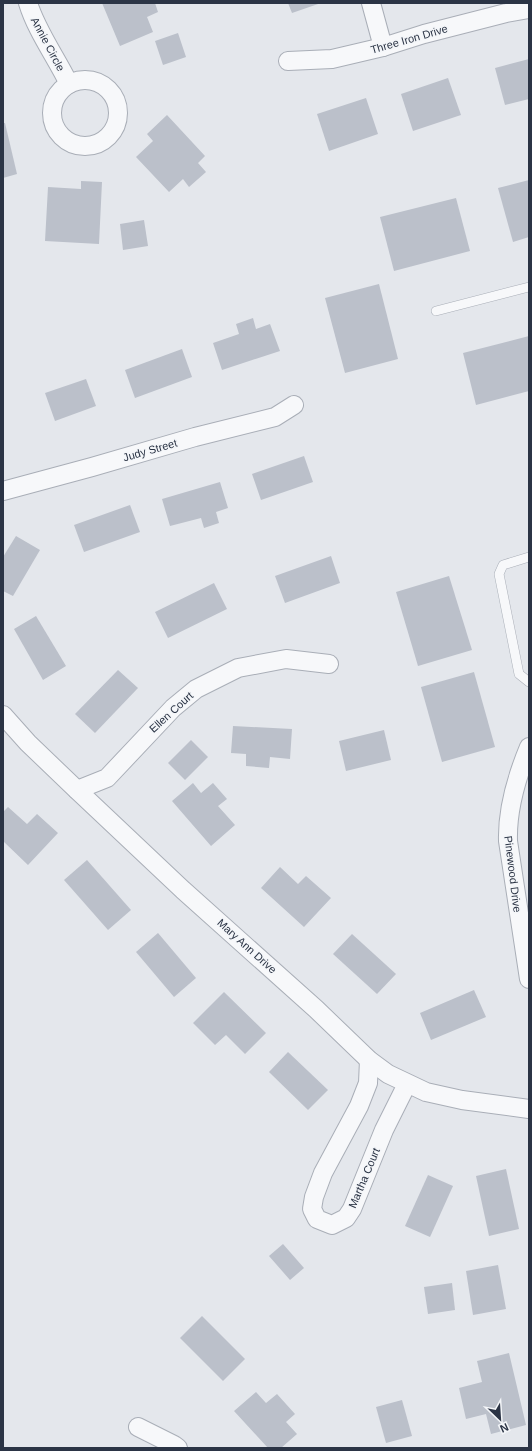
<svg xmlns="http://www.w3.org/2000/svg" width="532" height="1451" font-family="Helvetica,sans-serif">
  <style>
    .building { fill: #bbc0ca }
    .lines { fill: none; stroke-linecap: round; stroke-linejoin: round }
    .lane-casing { stroke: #a9aeb7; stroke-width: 10 }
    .street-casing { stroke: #a9aeb7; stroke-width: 20 }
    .lane { stroke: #f7f8fa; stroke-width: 9 }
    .street { stroke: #f7f8fa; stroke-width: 18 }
    .labels { text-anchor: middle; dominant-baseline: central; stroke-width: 3; stroke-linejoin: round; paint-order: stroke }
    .street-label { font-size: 11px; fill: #2b3445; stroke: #f4f6f9 }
  </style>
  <rect width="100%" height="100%" fill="#e4e7ec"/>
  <g class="building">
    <polygon points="102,3 155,3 158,12 147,17 153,32 120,46"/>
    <polygon points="288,3 321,3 292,13"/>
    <polygon points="178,33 186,57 163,65 155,41"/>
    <polygon points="529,59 529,99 505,105 495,68"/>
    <polygon points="448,78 461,115 413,131 401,94"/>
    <polygon points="366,98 378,134 329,151 317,114"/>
    <polygon points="167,115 205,156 198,163 206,172 189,187 183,179 169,192 136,157 153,141 147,134"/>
    <polygon points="3,123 5,123 17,174 3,178"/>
    <polygon points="529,180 529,237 513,242 498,188"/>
    <polygon points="81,181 102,182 99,244 45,241 48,187 81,189"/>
    <polygon points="456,198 470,251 394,271 380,217"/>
    <polygon points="144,220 148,246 123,250 120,224"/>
    <polygon points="379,284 398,359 345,373 325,298"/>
    <polygon points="253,318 256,329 270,324 280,351 222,370 213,343 239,334 236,324"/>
    <polygon points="529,336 529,391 476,405 463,353"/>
    <polygon points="182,349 192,377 135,398 125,370"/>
    <polygon points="86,379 96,406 55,421 45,393"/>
    <polygon points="304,456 313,482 261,500 252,474"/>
    <polygon points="220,482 228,508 216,512 219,523 204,528 201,518 170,526 162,499"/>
    <polygon points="130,505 140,532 84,552 74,525"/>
    <polygon points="16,536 40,550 13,596 3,591 3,557"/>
    <polygon points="331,556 340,583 285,603 275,576"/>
    <polygon points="449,576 472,650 418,666 396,592"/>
    <polygon points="214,583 227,609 168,638 155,612"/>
    <polygon points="36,616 66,666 43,680 14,629"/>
    <polygon points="118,670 138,688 95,733 75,714"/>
    <polygon points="474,672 495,747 442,762 421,687"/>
    <polygon points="233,726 292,729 290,759 270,757 269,768 246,766 246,754 231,753"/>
    <polygon points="384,730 391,760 346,771 339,741"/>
    <polygon points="191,740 208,757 185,780 168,763"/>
    <polygon points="193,783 201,793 213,783 227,799 218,806 235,825 211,846 172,801"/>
    <polygon points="8,807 27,824 37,814 58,833 28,865 3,841 3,812"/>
    <polygon points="87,860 131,910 108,930 64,880"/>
    <polygon points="280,867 298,884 306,876 331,898 304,927 261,888"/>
    <polygon points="158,933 196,978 174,997 136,952"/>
    <polygon points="352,934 396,974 377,994 333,954"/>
    <polygon points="474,990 486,1017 431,1040 420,1013"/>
    <polygon points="224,992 266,1033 245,1054 226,1035 215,1045 193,1023"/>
    <polygon points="288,1052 328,1090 308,1110 269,1072"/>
    <polygon points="506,1169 519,1229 489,1236 476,1176"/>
    <polygon points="428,1175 453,1186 430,1237 405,1226"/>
    <polygon points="283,1244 304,1268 290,1280 269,1256"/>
    <polygon points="498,1265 506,1309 473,1315 466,1271"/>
    <polygon points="452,1283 455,1310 428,1314 424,1287"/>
    <polygon points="202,1316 245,1359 223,1381 180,1338"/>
    <polygon points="509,1353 526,1425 491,1434 486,1414 466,1419 459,1388 482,1382 477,1361"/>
    <polygon points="256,1392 266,1403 277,1394 295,1414 286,1422 297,1434 281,1448 268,1448 234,1411"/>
    <polygon points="402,1400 412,1436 386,1443 376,1407"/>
  </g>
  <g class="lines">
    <g class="lane-casing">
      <g id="lane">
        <polyline points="436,311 529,287"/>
        <polyline points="529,557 503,565 499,574 519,674 529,682"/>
      </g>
    </g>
    <g class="street-casing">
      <g id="street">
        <path d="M28,3c9,29 28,54 41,81"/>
        <polyline points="371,3 383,47"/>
        <polyline points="288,61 332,59 383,47 424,34 506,13 529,9"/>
        <circle cx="85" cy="113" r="33"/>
        <polyline points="3,491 92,467 195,437 275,417 294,405"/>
        <polyline points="3,715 28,743 77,790 183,890 316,1009 369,1060 388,1074 426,1092 462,1100 529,1109"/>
        <path d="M529,747c-12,29 -22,62 -21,94l21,138"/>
        <polyline points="77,790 107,778 173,708 196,689 238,668 286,659 329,664"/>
        <polyline points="369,1060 368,1083 359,1106 323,1173 314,1197 312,1209 317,1219 332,1225 346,1218 352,1209 384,1130 407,1084"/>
        <polyline points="138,1427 174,1445 178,1448"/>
      </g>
    </g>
    <use href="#lane" class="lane"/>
    <use href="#street" class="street"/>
  </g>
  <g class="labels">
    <g class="street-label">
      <text transform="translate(409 39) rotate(-16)">Three Iron Drive</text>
      <text transform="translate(48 44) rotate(62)">Annie Circle</text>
      <text transform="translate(150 450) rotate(-16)">Judy Street</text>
      <text transform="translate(171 712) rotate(-42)">Ellen Court</text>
      <text transform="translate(513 874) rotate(83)">Pinewood Drive</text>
      <text transform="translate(247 946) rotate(42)">Mary Ann Drive</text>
      <text transform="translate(364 1178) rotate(-67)">Martha Court</text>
    </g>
  </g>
  <rect width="532" height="1451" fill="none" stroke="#2b3445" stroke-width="8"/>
  <g transform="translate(500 1419) rotate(155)" stroke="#f4f6f9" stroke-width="3" paint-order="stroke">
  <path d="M0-3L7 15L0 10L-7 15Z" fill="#2b3445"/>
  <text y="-6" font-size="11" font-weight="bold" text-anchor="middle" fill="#2b3445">N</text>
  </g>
</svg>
